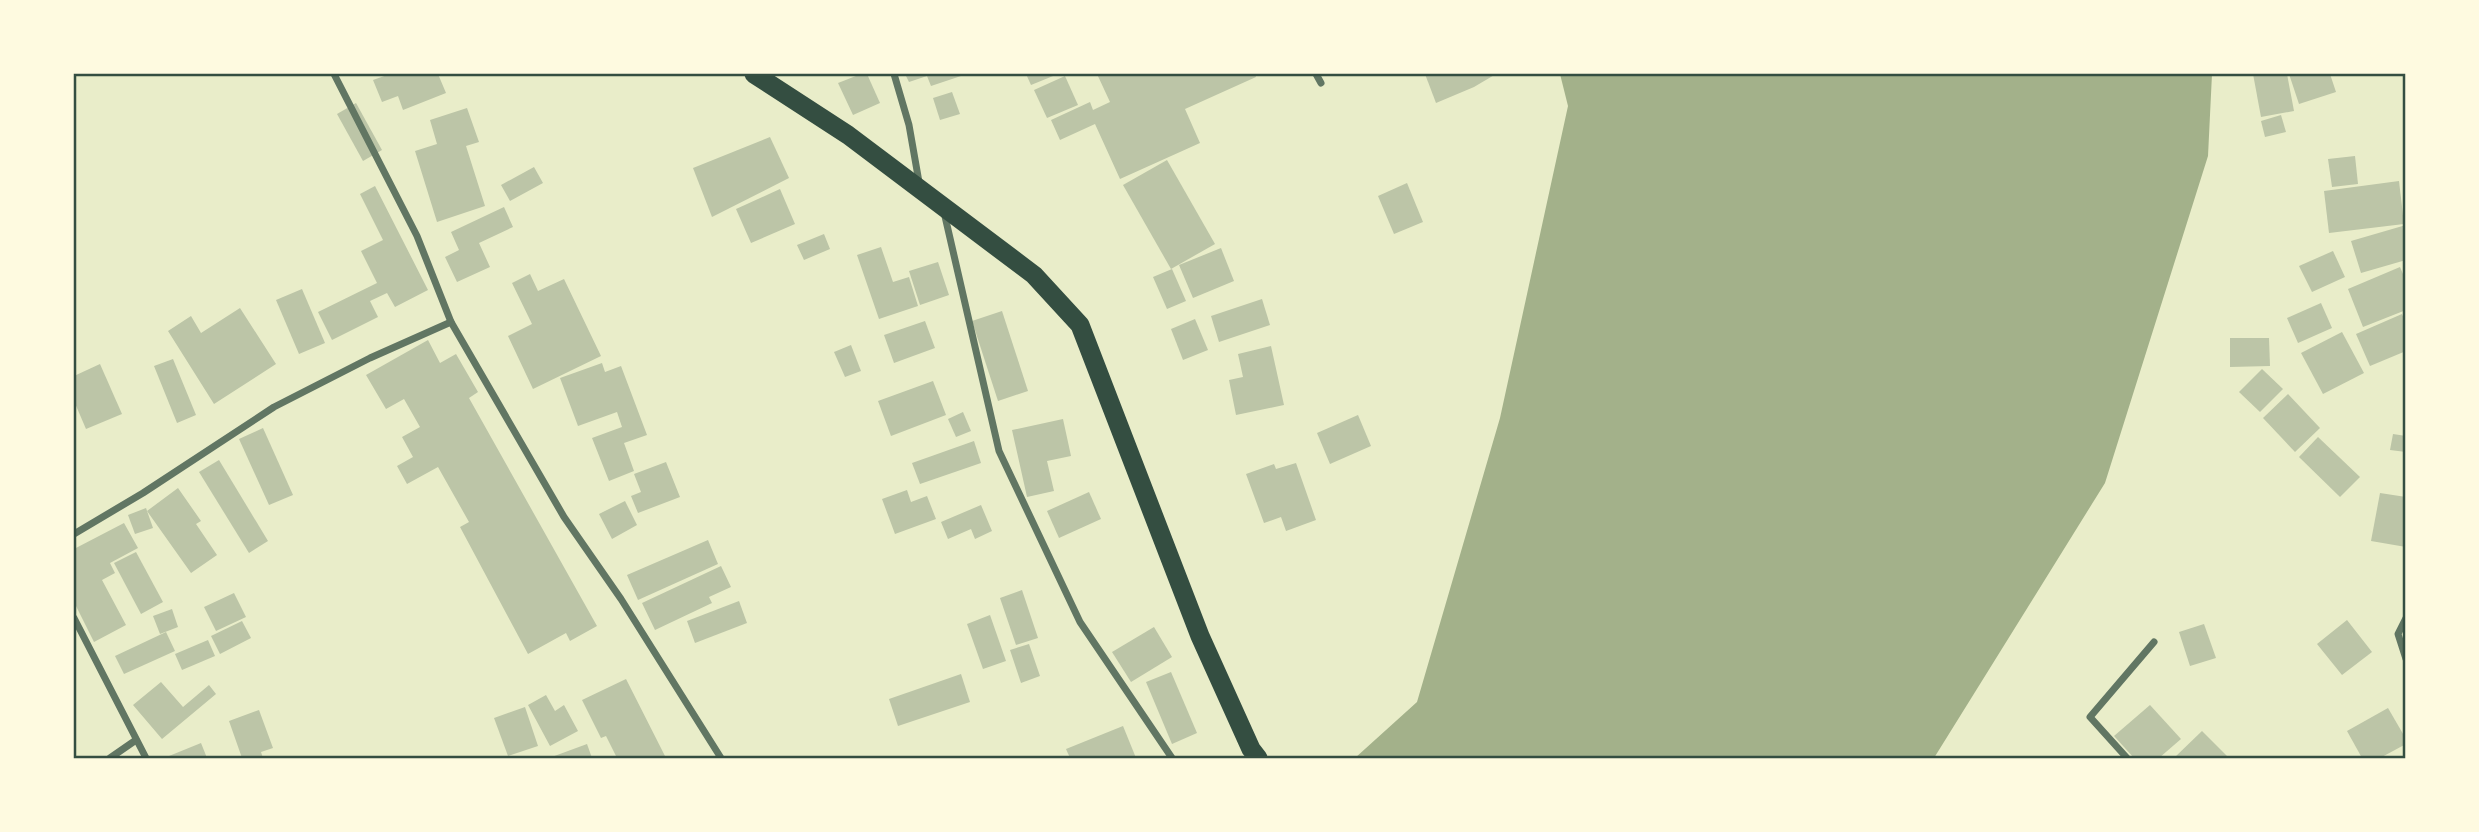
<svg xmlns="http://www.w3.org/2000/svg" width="2479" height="832" font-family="Helvetica,sans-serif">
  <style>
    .water { fill: #a3b18a }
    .building { fill: #bcc5a7 }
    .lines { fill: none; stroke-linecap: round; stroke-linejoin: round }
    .minor { stroke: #617663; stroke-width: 7 }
    .trunk { stroke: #344e41; stroke-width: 19 }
    .neatline { fill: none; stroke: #344e41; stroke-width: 2.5 }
  </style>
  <rect width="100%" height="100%" fill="#e9edc9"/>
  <polygon class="water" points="1560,74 2212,74 2208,156 2105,483 1934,758 1355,758 1417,702 1500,418 1568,106"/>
  <g class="building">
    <polygon points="390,74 438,74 446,93 403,110 398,96 382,102 373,80"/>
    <polygon points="861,74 867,74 880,103 853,115 838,83"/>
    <polygon points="905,74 967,74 931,86 927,76 909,82"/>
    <polygon points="1026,74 1058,74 1031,85"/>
    <polygon points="1097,74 1255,74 1256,77 1185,109 1200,143 1120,179 1095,124 1060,140 1051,120 1090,102 1093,110 1110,102"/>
    <polygon points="1425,74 1496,74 1474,87 1436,103"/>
    <polygon points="2253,74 2287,74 2294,111 2261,117"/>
    <polygon points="2289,74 2330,74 2336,92 2299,104"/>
    <polygon points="1065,76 1078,105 1047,118 1034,90"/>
    <polygon points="952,92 960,114 940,120 933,98"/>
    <polygon points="356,103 382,150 363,161 337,114"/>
    <polygon points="467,108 479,142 466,146 485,206 437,222 415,151 437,144 430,120"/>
    <polygon points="2281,115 2286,132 2265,137 2261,121"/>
    <polygon points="770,137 789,178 712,217 693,168"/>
    <polygon points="2355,156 2358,184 2332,187 2328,159"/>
    <polygon points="1167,160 1215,244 1171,269 1123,185"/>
    <polygon points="534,167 543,183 510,201 501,185"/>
    <polygon points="2399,181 2404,224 2329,233 2324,191"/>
    <polygon points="1407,183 1423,222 1394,234 1378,196"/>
    <polygon points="375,186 428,290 395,307 387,293 370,301 378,317 332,340 318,312 377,283 361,251 383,240 360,194"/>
    <polygon points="780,189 795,224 751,243 736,209"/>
    <polygon points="504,207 513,227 479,243 490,267 457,282 445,257 459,250 451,232"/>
    <polygon points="2406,225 2406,260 2361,273 2351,241"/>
    <polygon points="824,234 830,249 804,260 797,245"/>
    <polygon points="881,247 893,282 909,277 918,306 879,319 857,255"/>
    <polygon points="1221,248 1234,281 1193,298 1179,265"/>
    <polygon points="2333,251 2345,277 2312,292 2299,266"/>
    <polygon points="938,262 949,295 920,305 909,271"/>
    <polygon points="2400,267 2406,281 2406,310 2363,327 2348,289"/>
    <polygon points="1172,269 1186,301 1167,309 1153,277"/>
    <polygon points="530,274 538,291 564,279 601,356 533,389 508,336 532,324 512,283"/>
    <polygon points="302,289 325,343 299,354 276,300"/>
    <polygon points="1262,299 1270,325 1219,342 1211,316"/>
    <polygon points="2321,303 2332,328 2298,343 2287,318"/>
    <polygon points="240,308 276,364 214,404 168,331 191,316 201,333"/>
    <polygon points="1002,311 1028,391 998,401 972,321"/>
    <polygon points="2402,314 2406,323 2406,351 2370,366 2356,334"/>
    <polygon points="1195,319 1208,350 1183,360 1171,329"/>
    <polygon points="925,321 935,348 894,363 884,335"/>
    <polygon points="2342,332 2364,373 2323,394 2301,353"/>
    <polygon points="2230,338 2269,338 2270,366 2230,367"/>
    <polygon points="428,340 440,363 456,354 478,392 469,398 597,626 570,641 566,633 528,654 460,527 469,522 438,467 407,484 397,466 413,457 402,437 420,427 404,399 386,409 366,375"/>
    <polygon points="851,345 861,371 845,377 834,352"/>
    <polygon points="1271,346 1284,405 1236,415 1229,380 1243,377 1238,354"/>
    <polygon points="173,359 196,415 177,423 154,366"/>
    <polygon points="602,363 605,372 621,366 647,435 624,443 634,471 609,481 592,438 622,427 617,412 578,426 560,378"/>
    <polygon points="100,364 122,414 86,429 74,401 74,376"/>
    <polygon points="2262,369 2283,389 2260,412 2239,392"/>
    <polygon points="933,381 946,415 891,436 878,401"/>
    <polygon points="2288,394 2320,428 2295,452 2263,418"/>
    <polygon points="963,412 971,431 956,437 948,419"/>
    <polygon points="1358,415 1371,446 1330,464 1317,433"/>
    <polygon points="1063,419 1071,456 1047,461 1054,491 1027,497 1012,430"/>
    <polygon points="263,428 293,495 269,505 239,439"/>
    <polygon points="2393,434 2406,436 2406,452 2390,450"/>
    <polygon points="2318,437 2360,477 2340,497 2299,457"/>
    <polygon points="974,441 981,463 920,484 912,463"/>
    <polygon points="219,460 268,541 249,553 199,472"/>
    <polygon points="666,462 680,497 638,513 631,496 641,492 634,474"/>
    <polygon points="1296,463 1316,520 1286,531 1281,517 1264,523 1246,474 1274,464 1276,469"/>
    <polygon points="178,488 201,521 196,524 217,555 191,573 147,511"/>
    <polygon points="907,490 911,502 927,496 936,519 895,534 882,499"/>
    <polygon points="1089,492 1101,519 1059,538 1047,511"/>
    <polygon points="2380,493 2406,497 2406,547 2371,541"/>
    <polygon points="625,501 637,525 612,539 599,514"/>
    <polygon points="981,505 992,531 975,539 971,529 948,539 941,522"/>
    <polygon points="146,508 153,528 135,534 128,515"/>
    <polygon points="124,523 138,548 110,563 115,573 102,580 126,625 94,642 74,602 74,549"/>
    <polygon points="708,540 718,564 638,600 627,575"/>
    <polygon points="136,552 163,602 141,614 114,563"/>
    <polygon points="721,566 731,587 709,597 712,603 655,630 642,603"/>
    <polygon points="1022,590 1038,638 1016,645 1000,598"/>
    <polygon points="234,593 246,617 216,631 204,607"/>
    <polygon points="739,601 747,623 695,643 687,621"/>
    <polygon points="172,609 178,627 160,634 153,616"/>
    <polygon points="990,615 1006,661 983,669 967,624"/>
    <polygon points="2347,620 2372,652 2342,675 2317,644"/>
    <polygon points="242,621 251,638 220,654 211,636"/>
    <polygon points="2204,624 2216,658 2190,666 2179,632"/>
    <polygon points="1154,627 1172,657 1131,682 1112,652"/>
    <polygon points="166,632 175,651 124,674 115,656"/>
    <polygon points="208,640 215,656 182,670 175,654"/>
    <polygon points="1029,644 1040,676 1021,683 1010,650"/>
    <polygon points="1171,672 1197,733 1172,744 1146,682"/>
    <polygon points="961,674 970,702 898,726 889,699"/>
    <polygon points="626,679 666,758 617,758 606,736 601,738 582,700"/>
    <polygon points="161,682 183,707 209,685 216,694 162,739 133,705"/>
    <polygon points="546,695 555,711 564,705 578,731 550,746 528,705"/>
    <polygon points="2150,705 2181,739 2159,758 2134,758 2114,736"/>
    <polygon points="525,707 538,746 508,756 494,718"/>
    <polygon points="2388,708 2406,739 2406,744 2380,758 2362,758 2347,731"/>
    <polygon points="259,710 273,748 261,752 263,758 242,758 229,721"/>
    <polygon points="1123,726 1136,758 1070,758 1066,749"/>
    <polygon points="2202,731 2229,758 2174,758"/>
    <polygon points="201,743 207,758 170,758 169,756"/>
    <polygon points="587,744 592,758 549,758"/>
  </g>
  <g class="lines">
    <g class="minor">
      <polyline points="334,74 417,236 451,322 564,517 621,599 721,758"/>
      <polyline points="894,74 909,125 919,182"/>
      <polyline points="1316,74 1321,83"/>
      <polyline points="944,212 999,451 1080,622 1172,758"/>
      <polyline points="74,534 143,493 274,407 370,358 451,322"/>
      <polyline points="74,618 146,758"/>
      <polyline points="2406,618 2398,634 2406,659"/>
      <polyline points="110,758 136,740"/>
      <polyline points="2127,758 2090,717 2154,642"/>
    </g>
    <polyline class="trunk" points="754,74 848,135 1034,275 1080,325 1200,636 1251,749 1258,758"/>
  </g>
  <rect width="2479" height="832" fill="none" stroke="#fefae0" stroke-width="150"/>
  <rect x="75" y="75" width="2329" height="682" class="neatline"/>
</svg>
